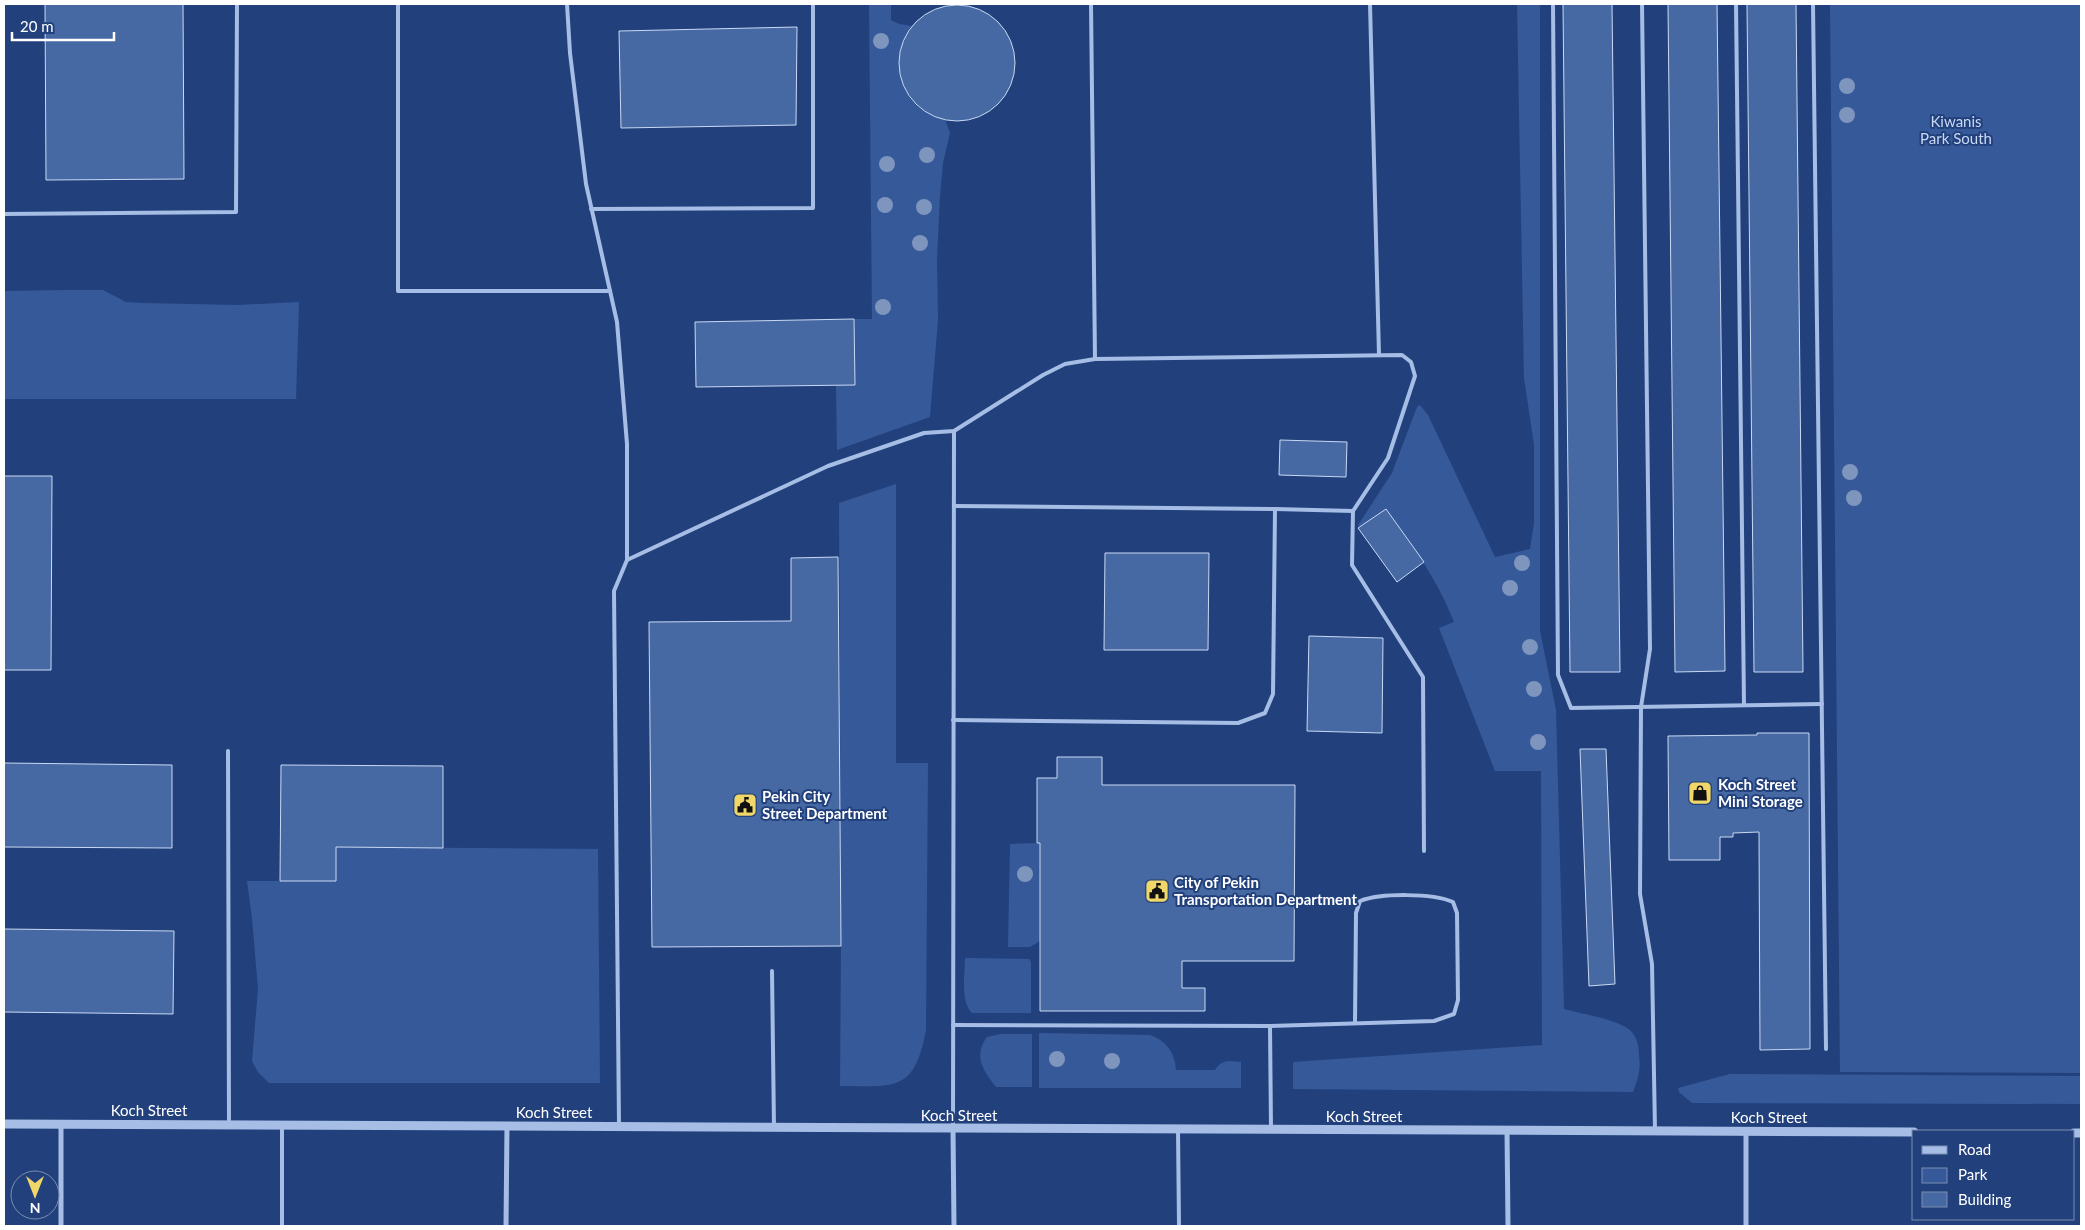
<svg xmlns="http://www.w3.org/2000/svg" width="2085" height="1230" font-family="Lato,sans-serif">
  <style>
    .green { fill: #36599a }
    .building { fill: #4668a3; stroke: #c9d9f4 }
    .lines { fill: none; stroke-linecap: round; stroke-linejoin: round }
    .service { stroke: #a6bde5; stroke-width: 4 }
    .minor { stroke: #a6bde5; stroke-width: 5 }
    .tertiary { stroke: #a6bde5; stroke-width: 9 }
    .tree { fill: #7e95be }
    .labels { text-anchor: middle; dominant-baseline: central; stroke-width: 4; stroke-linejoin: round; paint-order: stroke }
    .park-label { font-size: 15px; fill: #c9d9f4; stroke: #22417c }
    .poi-label { font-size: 15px; font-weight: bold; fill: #fff; stroke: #22417c; text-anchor: start }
    .street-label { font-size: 15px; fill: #fff; stroke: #22417c }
  </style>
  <rect width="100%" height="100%" fill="#22417c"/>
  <g class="green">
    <path d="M869,4h22v16l8,4 14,2c-21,26 -17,70 14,87 6,3 13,4 18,7l5,13 -7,30 -3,33 -3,63 1,61 -8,97 -93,33 -1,-65 18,-66h18z"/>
    <path d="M1517,4h23v627l16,79 8,299c18,5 52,10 66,21 7,7 9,16 9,25 2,14 -1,24 -6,37l-340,-3v-27l249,-17 -1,-274h-46l-56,-143 15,-6c-16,-42 -42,-77 -68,-113l-26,18 -2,-2 34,-52 25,-66 3,-2 8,10 67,142 35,-8 4,-26v-78l-10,-67z"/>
    <polygon points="1830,4 2081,4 2081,1073 1840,1072"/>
    <polygon points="68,290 103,290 126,302 142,303 238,305 299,302 296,399 4,399 4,291"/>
    <path d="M896,484v279h32l-2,267c-12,63 -31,56 -86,56l1,-140 -2,-443z"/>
    <polygon points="1040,843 1040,941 1030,947 1008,947 1010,844"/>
    <polygon points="336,847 598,849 600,1083 269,1083 258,1072 252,1061 258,989 252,918 247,881 336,881"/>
    <path d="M965,958l64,1 2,3v51h-59c-12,-12 -7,-39 -7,-55z"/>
    <path d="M1039,1033l111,2c17,6 25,18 26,35h39c6,-11 15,-9 26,-8v26h-202z"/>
    <path d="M1001,1034h31v53h-36c-13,-16 -23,-31 -9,-50z"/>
    <polygon points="1730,1074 2081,1076 2081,1104 1692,1103 1679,1092 1678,1088"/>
  </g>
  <g class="building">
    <polygon points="45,4 183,4 184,179 46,180"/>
    <polygon points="1563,4 1612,4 1620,672 1570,672"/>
    <polygon points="1668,4 1717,4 1725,671 1675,672"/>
    <polygon points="1747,4 1796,4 1803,672 1754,672"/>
    <circle cx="957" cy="63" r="58"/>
    <polygon points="797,27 796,125 621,128 619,31"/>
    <polygon points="854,319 855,385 696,387 695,322"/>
    <polygon points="1280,440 1347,442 1346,477 1279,475"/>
    <polygon points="4,476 52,476 51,670 4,670"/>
    <polygon points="1386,509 1424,562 1397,582 1358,528"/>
    <polygon points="1105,553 1209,553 1208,650 1104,650"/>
    <polygon points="838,557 841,946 652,947 649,622 791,621 791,558"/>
    <polygon points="1309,636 1383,638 1382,733 1307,731"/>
    <polygon points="1757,733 1809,733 1810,1049 1760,1050 1759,832 1733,833 1733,837 1720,837 1720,860 1669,860 1668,736 1757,735"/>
    <polygon points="1580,749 1606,749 1615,984 1589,986"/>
    <polygon points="1057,757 1102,757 1102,785 1295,785 1294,961 1182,961 1182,988 1205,988 1205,1011 1040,1011 1040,843 1037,843 1037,778 1057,778"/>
    <polygon points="4,763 172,765 172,848 4,847"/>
    <polygon points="281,765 443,766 443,848 336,847 336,881 280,881"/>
    <polygon points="4,929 174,931 173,1014 4,1012"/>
  </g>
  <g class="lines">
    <g class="service">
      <polyline points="398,4 398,291 610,291"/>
      <polyline points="567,4 570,53 586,184 617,322 627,444 627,560 614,591 619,1126"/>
      <polyline points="1091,4 1095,359"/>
      <polyline points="1370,4 1379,355"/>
      <polyline points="1553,4 1558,675 1571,708 1822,704"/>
      <polyline points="1642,4 1650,649 1641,707 1640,894 1652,964 1655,1130"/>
      <polyline points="1736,4 1744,705"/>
      <polyline points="1813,4 1826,1049"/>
      <polyline points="591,209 813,208 813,4"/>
      <polyline points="4,214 236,212 237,4"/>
      <polyline points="1275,509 1353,511 1352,565 1423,677 1424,851"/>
      <polyline points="627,560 828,466 924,433 954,431 1043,375 1065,364 1095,359 1402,355 1411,362 1415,376 1388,458 1353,511"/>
      <polyline points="953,720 1238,723 1265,713 1273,694 1275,509 954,506"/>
      <polyline points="228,751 229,1124"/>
      <polyline points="772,971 774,1128"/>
      <polyline points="953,1025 1270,1026 1271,1129"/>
      <path d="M1270,1026l164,-5 20,-7 4,-14 -1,-87 -4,-11c-21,-9 -72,-9 -93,-1l-4,12 -1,110"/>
      <polyline points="282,1125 282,1226"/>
      <polyline points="953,1126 954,431"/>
      <polyline points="1178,1129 1179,1226"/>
    </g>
    <g class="minor">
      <polyline points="61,1124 61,1226"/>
      <polyline points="953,1129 954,1226"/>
      <polyline points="1507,1130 1508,1226"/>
      <polyline points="506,1226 507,1125"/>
      <polyline points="1746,1226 1746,1131"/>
    </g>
    <g class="tertiary">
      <polyline points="4,1124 1914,1132"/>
      <polyline points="2074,1133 2081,1133"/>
    </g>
  </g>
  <g class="tree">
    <circle cx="881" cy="41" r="8"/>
    <circle cx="1847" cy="86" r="8"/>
    <circle cx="1847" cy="115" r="8"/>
    <circle cx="927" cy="155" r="8"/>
    <circle cx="887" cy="164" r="8"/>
    <circle cx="885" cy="205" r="8"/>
    <circle cx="924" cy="207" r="8"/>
    <circle cx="920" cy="243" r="8"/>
    <circle cx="883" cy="307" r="8"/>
    <circle cx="1850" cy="472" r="8"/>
    <circle cx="1854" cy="498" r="8"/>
    <circle cx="1522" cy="563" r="8"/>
    <circle cx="1510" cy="588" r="8"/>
    <circle cx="1530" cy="647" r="8"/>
    <circle cx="1534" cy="689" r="8"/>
    <circle cx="1538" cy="742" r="8"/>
    <circle cx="1025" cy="874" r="8"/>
    <circle cx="1057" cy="1059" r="8"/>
    <circle cx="1112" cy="1061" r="8"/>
  </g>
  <defs>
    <g id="shop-square" transform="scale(1.25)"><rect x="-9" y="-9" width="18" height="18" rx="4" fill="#f1d668" stroke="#22417c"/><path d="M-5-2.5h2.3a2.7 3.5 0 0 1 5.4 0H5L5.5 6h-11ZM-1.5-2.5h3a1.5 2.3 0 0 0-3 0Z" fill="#111"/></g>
    <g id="civic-square" transform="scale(1.25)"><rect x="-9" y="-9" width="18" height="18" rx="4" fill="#f1d668" stroke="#22417c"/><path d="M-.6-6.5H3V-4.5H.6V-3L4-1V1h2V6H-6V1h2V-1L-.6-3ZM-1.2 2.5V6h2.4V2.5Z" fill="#111"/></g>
  </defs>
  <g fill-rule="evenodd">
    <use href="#shop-square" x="1700" y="793"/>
    <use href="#civic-square" x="745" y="805"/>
    <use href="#civic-square" x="1157" y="891"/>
  </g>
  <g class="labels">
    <g class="park-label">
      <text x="1956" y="121">Kiwanis<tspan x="1956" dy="17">Park South</tspan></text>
    </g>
    <g class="poi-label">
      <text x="1718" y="784">Koch Street<tspan x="1718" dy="17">Mini Storage</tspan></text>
      <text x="762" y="796">Pekin City<tspan x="762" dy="17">Street Department</tspan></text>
      <text x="1174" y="882">City of Pekin<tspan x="1174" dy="17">Transportation Department</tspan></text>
    </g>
    <g class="street-label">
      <text x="149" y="1110">Koch Street</text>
      <text x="554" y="1112">Koch Street</text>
      <text x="959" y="1115">Koch Street</text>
      <text x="1364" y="1116">Koch Street</text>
      <text x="1769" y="1117">Koch Street</text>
    </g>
  </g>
  <rect width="2085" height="1230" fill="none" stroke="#ffffff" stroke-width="10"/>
  <rect x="1912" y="1130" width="162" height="90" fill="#22417c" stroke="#7a8db0"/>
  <rect x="1922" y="1146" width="25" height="8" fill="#a6bde5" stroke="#7a8db0"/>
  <text x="1958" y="1155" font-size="15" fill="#ffffff">Road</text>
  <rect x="1922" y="1168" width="25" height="15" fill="#36599a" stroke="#7a8db0"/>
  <text x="1958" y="1180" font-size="15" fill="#ffffff">Park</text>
  <rect x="1922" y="1192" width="25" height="15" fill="#4668a3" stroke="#7a8db0"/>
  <text x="1958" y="1205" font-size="15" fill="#ffffff">Building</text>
  <g transform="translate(35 1195) rotate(180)"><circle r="24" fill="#22417c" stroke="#7a8db0"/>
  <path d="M0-4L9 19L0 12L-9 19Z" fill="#f1d668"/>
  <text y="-8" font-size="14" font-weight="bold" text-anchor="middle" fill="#ffffff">N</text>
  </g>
  <path d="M12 32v8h102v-8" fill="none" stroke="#ffffff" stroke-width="2.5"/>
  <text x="20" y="32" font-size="15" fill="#ffffff" stroke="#22417c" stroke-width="4" paint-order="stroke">20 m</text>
</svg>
